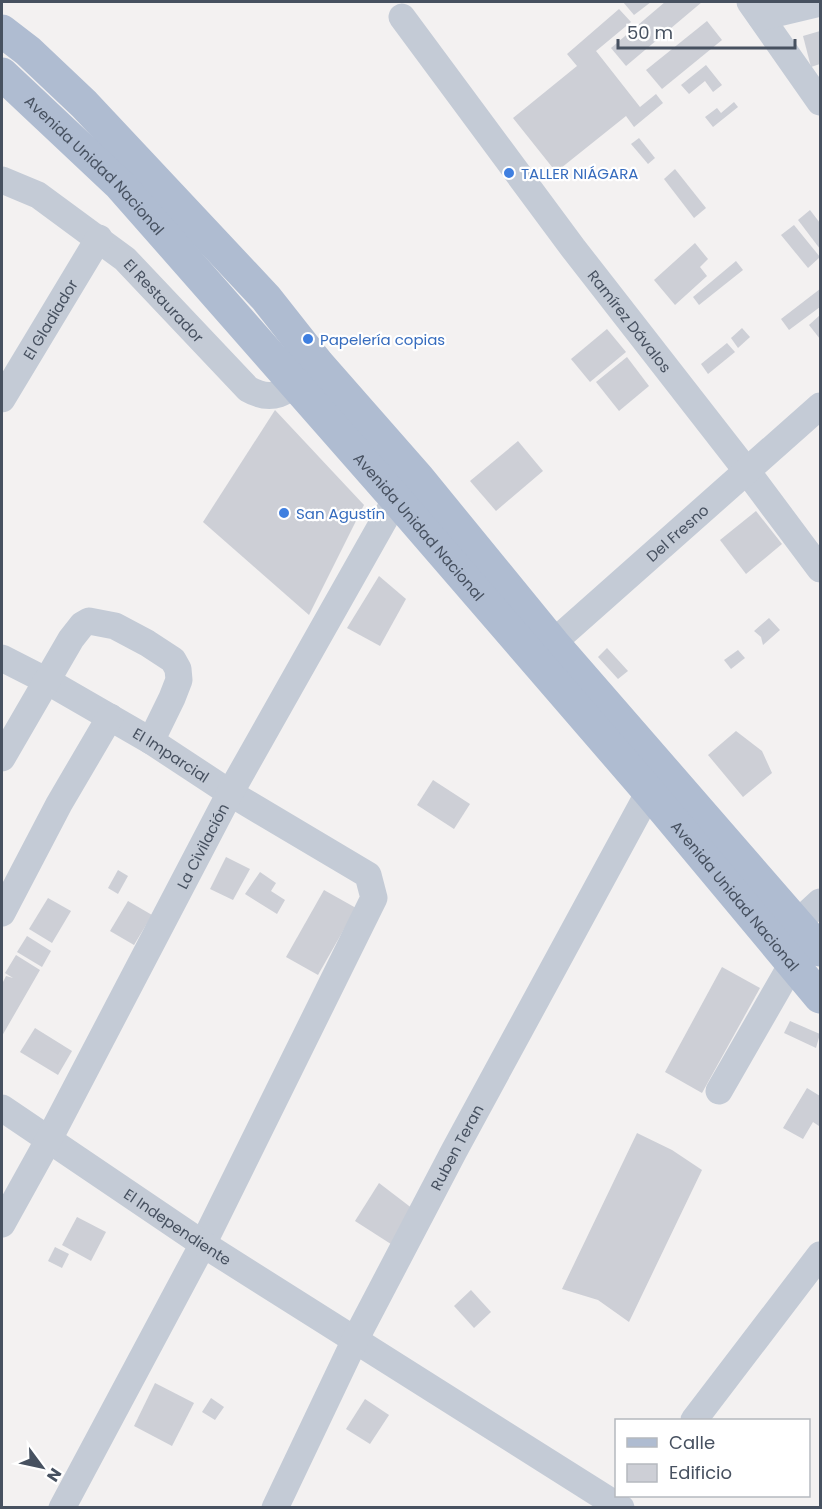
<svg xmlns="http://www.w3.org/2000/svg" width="822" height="1509" font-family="Poppins,sans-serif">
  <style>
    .building { fill: #cdcfd6 }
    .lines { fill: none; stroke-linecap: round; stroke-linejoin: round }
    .minor { stroke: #c4cbd6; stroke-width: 27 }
    .major { stroke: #afbcd1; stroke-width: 33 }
    .shop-dot { fill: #3f7fe0; stroke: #fff; stroke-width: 2 }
    .labels { text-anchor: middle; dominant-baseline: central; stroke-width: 4.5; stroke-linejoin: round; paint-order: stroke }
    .street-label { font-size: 15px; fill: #475160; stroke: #fff }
    .shop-label { font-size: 15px; fill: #366cbe; stroke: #fff; text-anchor: start }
  </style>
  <rect width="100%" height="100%" fill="#f3f1f1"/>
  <g class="building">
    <polygon points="623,2 651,2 634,15"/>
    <polygon points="665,2 702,2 626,66 611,48"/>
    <polygon points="619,9 631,22 596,51 640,107 656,94 663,103 634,127 626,116 556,172 513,118 577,66 567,54"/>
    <polygon points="707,21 722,40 662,89 646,70"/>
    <polygon points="820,31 820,64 811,67 803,36"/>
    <polygon points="706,65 722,85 713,92 705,81 689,94 681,85"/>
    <polygon points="734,102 738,107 713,127 705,117 717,108 721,113"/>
    <polygon points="639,138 655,158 648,164 631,144"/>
    <polygon points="675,169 706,208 694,218 664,179"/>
    <polygon points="810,210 820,223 820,249 798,220"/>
    <polygon points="794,225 820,257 808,268 781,235"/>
    <polygon points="695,243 708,259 700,267 707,276 675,305 654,280"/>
    <polygon points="736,261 743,270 699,305 693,297"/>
    <polygon points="820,289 820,307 789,330 781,319"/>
    <polygon points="820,315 820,339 809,325"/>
    <polygon points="742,328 750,337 738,348 731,338"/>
    <polygon points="607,329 626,352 590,382 571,359"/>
    <polygon points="727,343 735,352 708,374 701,364"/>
    <polygon points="627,357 649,386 619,411 596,382"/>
    <polygon points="275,410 364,505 309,615 203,522"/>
    <polygon points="518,441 543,471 496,511 470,481"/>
    <polygon points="756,511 782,544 746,574 720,540"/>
    <polygon points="379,576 406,599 380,646 347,628"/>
    <polygon points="769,618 780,630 763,645 761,637 754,631"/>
    <polygon points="607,648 628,671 618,679 598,657"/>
    <polygon points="738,650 745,658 731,669 724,660"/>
    <polygon points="736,731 762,751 772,773 743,797 708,755"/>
    <polygon points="433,780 470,804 454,829 417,805"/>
    <polygon points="226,857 250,869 233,900 210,889"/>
    <polygon points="118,870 128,876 118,894 108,888"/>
    <polygon points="260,872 276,883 271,891 285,900 277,914 245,894"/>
    <polygon points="324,890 356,908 318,975 286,957"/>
    <polygon points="48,898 71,911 52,943 29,929"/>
    <polygon points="128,901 152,915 134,945 110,931"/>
    <polygon points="27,936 51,951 42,967 17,952"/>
    <polygon points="16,955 40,970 2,1036 2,984 6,976 13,978 5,973"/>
    <polygon points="722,967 760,988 702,1093 665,1072"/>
    <polygon points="790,1021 820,1034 816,1048 784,1033"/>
    <polygon points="35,1028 72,1051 58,1075 20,1052"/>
    <polygon points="807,1088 820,1096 820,1123 819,1126 813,1122 803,1139 783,1128"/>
    <polygon points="637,1133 672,1150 702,1170 629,1322 598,1300 562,1289"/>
    <polygon points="379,1183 413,1209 394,1246 355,1221"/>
    <polygon points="77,1217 106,1232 91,1261 62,1245"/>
    <polygon points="55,1247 69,1254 62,1268 48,1261"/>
    <polygon points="471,1290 491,1312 474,1328 454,1306"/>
    <polygon points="155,1383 194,1403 172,1446 134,1426"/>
    <polygon points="211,1398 224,1407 215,1420 202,1412"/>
    <polygon points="365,1399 389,1415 370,1444 346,1429"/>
  </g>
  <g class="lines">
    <g class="minor">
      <polyline points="750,2 820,102"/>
      <path id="s1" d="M402,17l171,231 173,222 74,99"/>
      <polyline points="761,17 820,3"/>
      <path id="s2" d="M2,180l36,15 87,64 123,130c28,16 41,0 62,-18"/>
      <path id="s3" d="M2,399l97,-161"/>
      <path id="s4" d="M538,656l282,-250"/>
      <path id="s5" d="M2,658l45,23 104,60 79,52 138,82 6,23 -171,346 -141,264"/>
      <polyline points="2,758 71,639 82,625 89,621 115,626 147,643 173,660 178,669 179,680 172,698 151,741"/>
      <polyline points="2,913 59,804 110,717"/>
      <polyline points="782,937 820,902"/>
      <polyline points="719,1091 792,964"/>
      <path id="s6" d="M2,1108l201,136 418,264"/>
      <path id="s7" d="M2,1224l46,-83 182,-348 166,-294 13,-11"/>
      <polyline points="694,1420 820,1255"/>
      <path id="s8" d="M275,1508l80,-168 99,-189 195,-359"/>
    </g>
    <g class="major">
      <polyline points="2,31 28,51 84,104 266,298 318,364 419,479 553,643 820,950"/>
      <path id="s9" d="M2,74l118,111 276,314 253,293 171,205"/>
    </g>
  </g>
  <g class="shop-dot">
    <circle cx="509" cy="173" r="6"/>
    <circle cx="308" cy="339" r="6"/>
    <circle cx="284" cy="513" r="6"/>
  </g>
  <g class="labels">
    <g class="street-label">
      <text stroke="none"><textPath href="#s9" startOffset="130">Avenida Unidad Nacional</textPath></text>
      <text stroke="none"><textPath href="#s2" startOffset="204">El Restaurador</textPath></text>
      <text stroke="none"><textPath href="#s3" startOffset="93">El Gladiador</textPath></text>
      <text stroke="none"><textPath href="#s1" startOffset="380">Ramírez Dávalos</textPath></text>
      <text stroke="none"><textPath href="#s9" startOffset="616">Avenida Unidad Nacional</textPath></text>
      <text stroke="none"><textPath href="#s4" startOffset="186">Del Fresno</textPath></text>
      <text stroke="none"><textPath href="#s5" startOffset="195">El Imparcial</textPath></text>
      <text stroke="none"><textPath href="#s7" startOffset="428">La Civilación</textPath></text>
      <text stroke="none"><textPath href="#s9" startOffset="1102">Avenida Unidad Nacional</textPath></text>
      <text stroke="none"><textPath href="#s8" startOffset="404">Ruben Teran</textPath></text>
      <text stroke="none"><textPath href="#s6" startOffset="212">El Independiente</textPath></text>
    </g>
    <g class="shop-label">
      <text x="521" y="173">TALLER NIÁGARA</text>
      <text x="320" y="339">Papelería copias</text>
      <text x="296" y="513">San Agustín</text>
    </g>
  </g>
  <rect width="822" height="1509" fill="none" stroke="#475160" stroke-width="6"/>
  <rect x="615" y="1419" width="195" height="78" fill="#ffffff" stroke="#b5b9bf" stroke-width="1.5"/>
  <rect x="627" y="1438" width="30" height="9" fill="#afbcd1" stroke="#b5b9bf" stroke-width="1.5"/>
  <text x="669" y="1449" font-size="18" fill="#475160">Calle</text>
  <rect x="627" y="1464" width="30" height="18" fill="#cdcfd6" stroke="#b5b9bf" stroke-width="1.5"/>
  <text x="669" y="1479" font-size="18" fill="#475160">Edificio</text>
  <g transform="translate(42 1467) rotate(123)" stroke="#ffffff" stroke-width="4.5" paint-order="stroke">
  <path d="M0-4.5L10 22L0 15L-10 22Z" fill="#475160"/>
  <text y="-9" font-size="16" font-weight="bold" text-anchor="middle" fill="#475160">N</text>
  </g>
  <path d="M618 39v9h177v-9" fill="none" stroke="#475160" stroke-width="3"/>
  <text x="627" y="39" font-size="18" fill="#475160" stroke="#ffffff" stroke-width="4.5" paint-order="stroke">50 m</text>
</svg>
